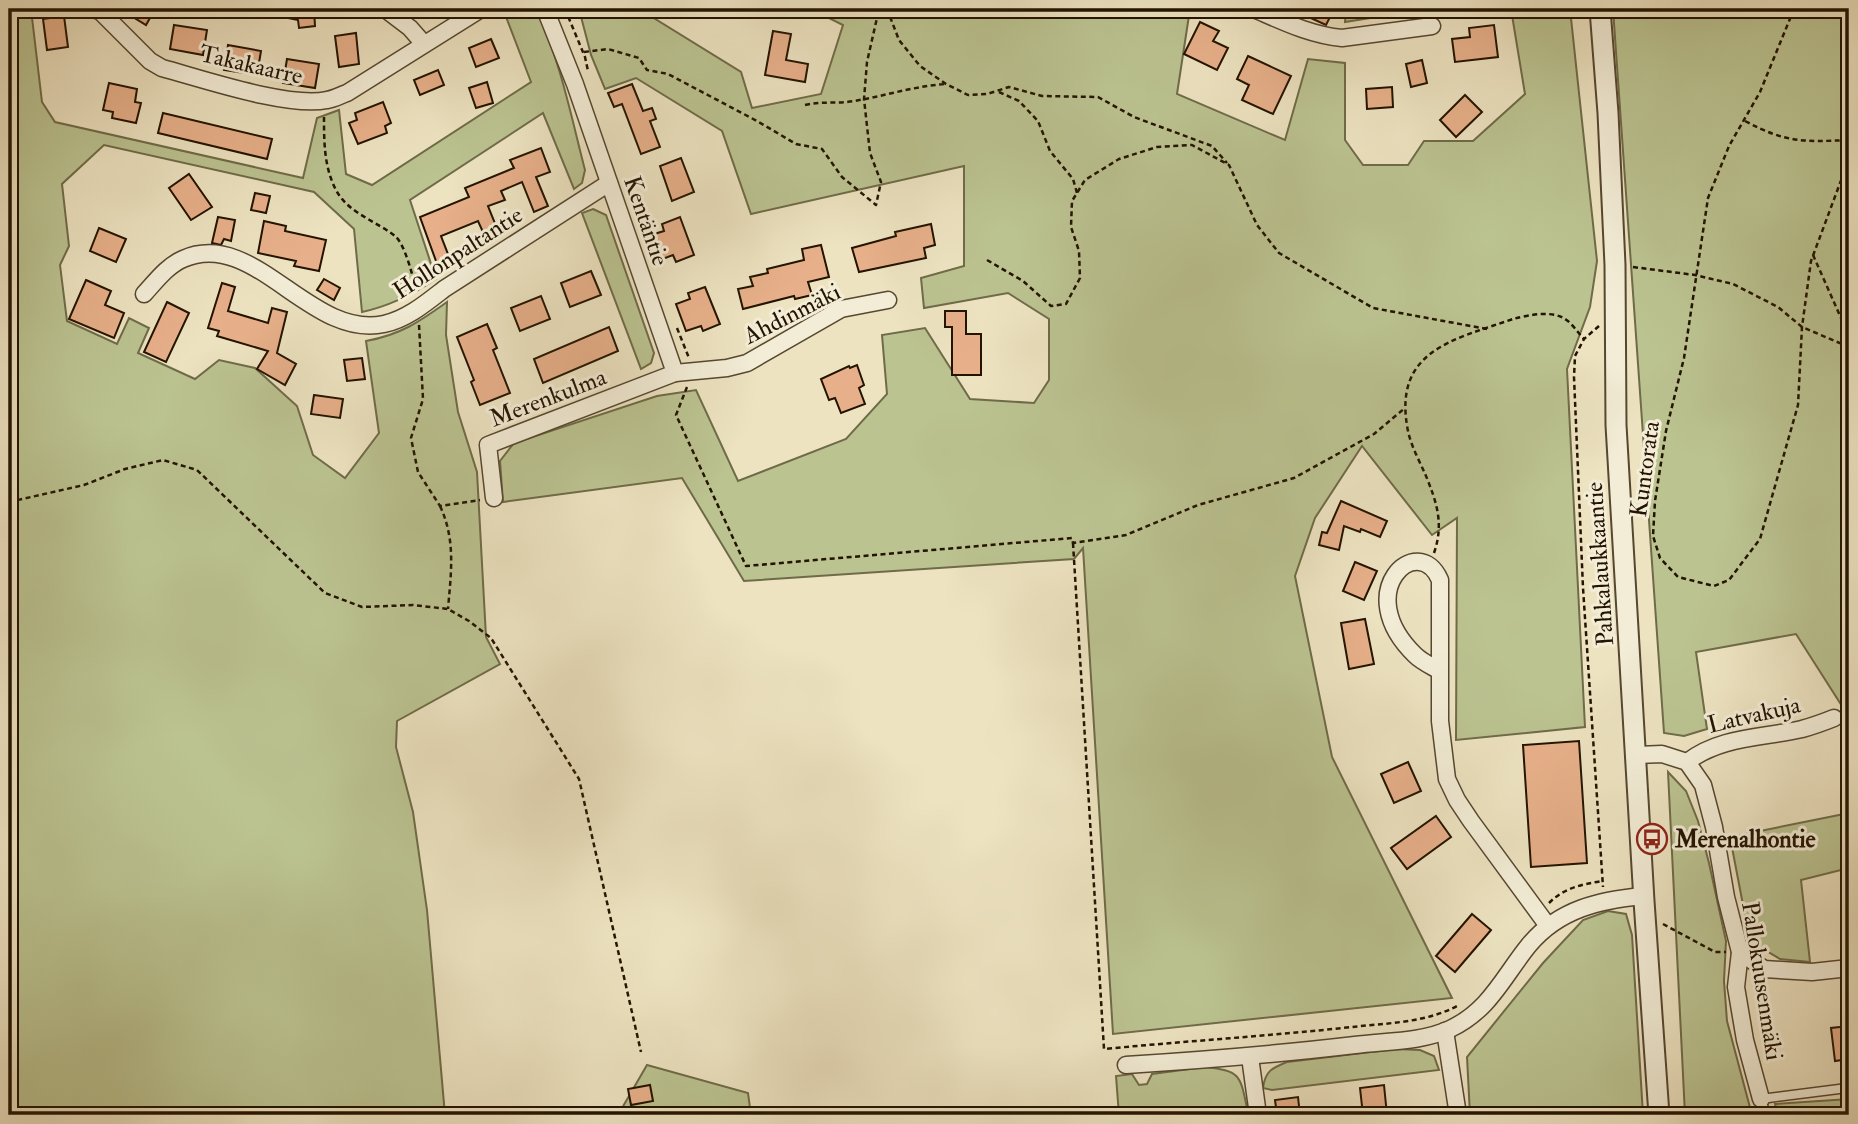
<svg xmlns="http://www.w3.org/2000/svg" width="1858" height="1124" font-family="'IM FELL Double Pica',serif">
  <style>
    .green { fill: #bbc391; stroke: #6f6b48; stroke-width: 2 }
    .building { fill: #e7b08a; stroke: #231300; stroke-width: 2 }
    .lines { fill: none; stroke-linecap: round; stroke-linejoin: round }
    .service-casing { stroke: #564730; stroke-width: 11 }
    .minor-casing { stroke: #564730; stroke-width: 19 }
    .tertiary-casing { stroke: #564730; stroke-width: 23 }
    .path { stroke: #231300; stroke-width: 2.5; stroke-dasharray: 5 3.5; stroke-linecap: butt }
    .service { stroke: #f3edd7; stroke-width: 8 }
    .minor { stroke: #f3edd7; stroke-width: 16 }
    .tertiary { stroke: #f3edd7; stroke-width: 19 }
    .labels { text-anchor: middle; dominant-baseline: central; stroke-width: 6; stroke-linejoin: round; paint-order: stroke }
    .street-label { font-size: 24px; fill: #231300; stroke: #f3edd7 }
    .poi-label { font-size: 24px; font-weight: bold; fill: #231300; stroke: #f3edd7; text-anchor: start }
  </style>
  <rect width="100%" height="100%" fill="#ede3c1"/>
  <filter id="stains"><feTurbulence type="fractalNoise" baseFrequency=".00286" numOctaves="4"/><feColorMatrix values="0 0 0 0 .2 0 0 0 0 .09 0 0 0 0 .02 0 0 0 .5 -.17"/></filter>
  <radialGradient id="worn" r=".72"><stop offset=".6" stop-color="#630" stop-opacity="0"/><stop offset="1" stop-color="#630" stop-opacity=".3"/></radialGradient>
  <g class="green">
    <path d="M9,9h22l11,93 13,20 248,56 14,-60 22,-8 7,64 26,11 159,-103 -28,-73h33c24,50 35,107 49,161l-3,13 -8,6 -31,-76 -133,87 26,79c-24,16 -46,27 -74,33l-8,-83 -40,-37 -210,-47 -42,39 7,62 -9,19 7,56 50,23 12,-26 20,10 -11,25 57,26 24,-19 36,8 42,38 16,49 32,23 34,-45 -13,-92c34,-6 53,-19 81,-39l-1,33 12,77 19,60 9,165 14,27 -103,57 -1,26 17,65 14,98 18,205h-436z"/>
    <polygon points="579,9 639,9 741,72 752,108 821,94 843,25 811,9 1190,9 1177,94 1285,140 1308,59 1345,63 1345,140 1363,165 1408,165 1424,141 1473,141 1525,94 1511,9 1570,9 1597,261 1590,307 1567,369 1585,727 1456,740 1457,518 1432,535 1362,446 1315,518 1295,576 1332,757 1452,998 1113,1034 1083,548 1074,559 744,581 682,478 503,502 500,461 514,443 657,396 696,390 738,481 846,439 887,394 882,335 925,328 970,399 1034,403 1049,380 1049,319 1008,293 924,308 921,278 964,266 964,166 751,214 722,131 636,78 605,89 591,55"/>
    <polygon points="1346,9 1371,9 1371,18 1345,22"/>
    <polygon points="1613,9 1849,9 1849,717 1796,634 1696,652 1707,729 1684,736 1664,733"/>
    <polygon points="593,209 606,215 654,353 651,363 641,369 582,213"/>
    <polygon points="1668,772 1686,791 1698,821 1709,863 1726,941 1724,981 1727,1021 1752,1115 1685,1115"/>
    <polygon points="1849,813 1849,868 1801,880 1810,962 1780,959 1760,947 1748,931 1730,837"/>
    <polygon points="1608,911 1626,914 1632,935 1643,1115 1470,1115 1467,1057 1543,963 1583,920"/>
    <path d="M1396,1049l24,1 14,6 5,14 -167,20 -9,-2c2,-17 9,-20 24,-26z"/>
    <polygon points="647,1065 748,1093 751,1115 618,1115"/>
    <path d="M1205,1067c35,4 35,7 42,41l-86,7h-42l-3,-39 16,-2 7,11 8,-1 5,-10z"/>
    <polygon points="1849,1099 1849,1115 1778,1115 1775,1104"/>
  </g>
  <g class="building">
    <polygon points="120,9 155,9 146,25"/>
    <polygon points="268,9 314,9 315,26 299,28 298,20 268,14"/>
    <polygon points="1291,9 1334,9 1326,25"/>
    <polygon points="64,16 68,47 47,50 43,19"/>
    <polygon points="1200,22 1219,31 1213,41 1228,48 1217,70 1184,54"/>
    <polygon points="174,25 207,30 203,55 170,49"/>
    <polygon points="1494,25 1498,57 1455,62 1452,39 1470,37 1469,28"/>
    <polygon points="773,31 791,34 786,60 808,64 805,82 765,75"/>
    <polygon points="356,33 359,64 339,67 335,36"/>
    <polygon points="491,39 499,58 476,67 469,48"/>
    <polygon points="228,45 261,51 257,75 224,70"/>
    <polygon points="1248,56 1291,76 1273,114 1242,100 1249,85 1237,79"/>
    <polygon points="287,59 319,64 315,88 283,83"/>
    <polygon points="1422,60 1427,83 1411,87 1406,64"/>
    <polygon points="438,70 444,85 420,95 414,80"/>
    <polygon points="487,82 493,103 476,108 469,88"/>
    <polygon points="109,83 137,89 135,102 141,103 136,123 112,118 113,112 103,110"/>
    <polygon points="632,84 643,111 652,108 656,119 650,121 660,147 641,154 622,104 614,107 608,93"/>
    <polygon points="1392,87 1393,107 1367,109 1366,89"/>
    <polygon points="1465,95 1482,112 1456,137 1440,120"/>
    <polygon points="383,102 391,123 385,126 387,133 358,144 349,123 357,120 355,113"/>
    <polygon points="163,113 272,139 267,159 158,133"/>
    <polygon points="541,148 550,172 536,177 548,206 534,212 522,182 501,191 505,200 488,206 500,236 487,241 478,221 441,236 453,267 440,272 420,217 469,197 465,188 514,168 510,160"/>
    <polygon points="681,158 694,192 672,201 660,166"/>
    <polygon points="189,174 212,207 191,220 169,188"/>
    <polygon points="255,193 270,196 266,213 251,210"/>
    <polygon points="218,217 235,220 231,241 224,239 221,245 212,243"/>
    <polygon points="680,217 694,255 676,262 673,255 660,260 651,235 664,231 662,224"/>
    <polygon points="264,221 286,226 285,231 326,240 319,271 294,266 296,261 258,253"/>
    <polygon points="931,224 935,245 924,248 926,258 859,272 852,248 896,236 895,232"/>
    <polygon points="99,228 126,239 116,262 90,251"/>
    <polygon points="821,245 829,277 808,282 812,295 795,299 794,296 743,309 738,289 753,286 750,277 768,273 767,269 804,260 802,249"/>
    <polygon points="591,271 601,295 570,307 561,283"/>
    <polygon points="324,279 340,288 334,300 317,290"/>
    <polygon points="86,280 111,291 105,305 124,313 114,338 69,319"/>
    <polygon points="222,283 235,287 228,311 268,323 272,308 287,312 277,353 296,364 285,385 257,369 268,351 217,336 219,331 208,328"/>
    <polygon points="705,287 720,324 703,331 701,326 686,331 676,304 690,299 688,293"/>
    <polygon points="541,296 550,319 520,331 511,308"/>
    <polygon points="167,302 189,313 166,362 144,352"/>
    <polygon points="945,311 966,311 966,334 981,334 981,375 952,375 952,327 945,327"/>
    <polygon points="487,324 497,348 493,350 510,393 480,405 471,382 474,380 457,337"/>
    <polygon points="609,327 618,351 543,383 534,359"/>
    <polygon points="362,358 365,379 347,381 344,360"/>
    <polygon points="857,365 864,385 859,388 865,404 841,413 835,398 829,400 821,379 849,366 850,368"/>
    <polygon points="314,395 343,399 340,418 311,414"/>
    <polygon points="1341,501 1387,521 1380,537 1361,529 1360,532 1344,526 1339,550 1319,545 1322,532 1327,533"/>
    <polygon points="1355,562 1377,571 1364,600 1343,591"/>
    <polygon points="1365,619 1374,664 1349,669 1341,623"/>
    <polygon points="1579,741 1587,863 1531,867 1523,745"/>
    <polygon points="1408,762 1421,791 1394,803 1381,774"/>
    <polygon points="1436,816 1451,837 1407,869 1391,848"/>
    <polygon points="1472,914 1491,930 1455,972 1436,956"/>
    <polygon points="1849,1026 1849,1059 1835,1061 1831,1028"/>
    <polygon points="650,1085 653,1101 631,1105 628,1089"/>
    <polygon points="1384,1085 1387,1115 1363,1115 1360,1088"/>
    <polygon points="1298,1097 1300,1115 1277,1115 1275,1100"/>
  </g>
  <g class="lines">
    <g class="service-casing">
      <polyline id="service" points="1766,1115 1761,1099 1847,1088"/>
    </g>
    <g class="minor-casing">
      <g id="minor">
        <path d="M93,9l7,2 50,50 12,7c41,11 126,40 165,32 7,-1 14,-5 20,-7l134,-84"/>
        <polyline points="385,9 410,28 424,44"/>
        <polyline points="545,9 575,84 675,373"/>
        <path d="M1254,9c28,12 56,26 88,29l90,-12"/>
        <path d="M144,294c12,-13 23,-28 39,-35 71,-32 127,81 201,65 23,-5 42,-21 60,-35l165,-106"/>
        <polyline points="494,498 488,445 675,373 727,368 747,363 841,309 888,300"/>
        <path d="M1438,670c-7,-4 -17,-9 -23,-15 -65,-63 3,-125 25,-75v141l7,58 10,21 14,21 77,105"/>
        <polyline points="1637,755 1662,754 1687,762 1703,785 1714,827 1726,897 1740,952 1736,987 1745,1040 1761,1099"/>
        <path d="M1687,762c34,-26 76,-24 115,-33 11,-3 22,-7 32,-11"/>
        <polyline points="1740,952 1764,969 1812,972 1849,968"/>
        <polyline points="1445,1031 1458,1115"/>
        <polyline points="1250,1057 1258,1115"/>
        <path d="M1126,1065c77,-5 153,-11 229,-20 30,-4 67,-3 95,-16 40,-19 53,-52 79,-84 30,-36 71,-45 114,-49"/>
      </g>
    </g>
    <g class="tertiary-casing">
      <polyline id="tertiary" points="1600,9 1608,113 1615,265 1616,425 1644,901 1659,1115"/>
    </g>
    <g class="path">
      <polyline points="565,9 585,57 588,71"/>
      <polyline points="887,9 899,40 920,66 946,84 968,95 987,94 1009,87 1042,96 1098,97 1134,117 1212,146 1227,163"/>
      <polyline points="1794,9 1760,92 1729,146 1708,198 1684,358 1666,431 1655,501 1653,536 1660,558 1678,577 1714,586 1729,580 1760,539 1798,405 1802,327 1811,261 1849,159"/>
      <polyline points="584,52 608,49 639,58 647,70 668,74 757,121 796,144 822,149 842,177 876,205 881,182 870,153 864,99 867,62 879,9"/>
      <polyline points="999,92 1019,101 1038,121 1050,151 1073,179 1077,193"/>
      <path d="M805,105c17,-4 32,-1 49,-4 31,-5 60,-15 92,-17"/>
      <path d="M324,117c0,25 0,50 12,73 12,23 40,31 59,46 10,8 18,41 21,54"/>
      <path d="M1745,121c41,22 59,21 104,19"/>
      <polyline points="1813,255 1849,336"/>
      <polyline points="987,260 1023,281 1051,306 1066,304 1080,278 1079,251 1071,227 1072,201 1085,180 1119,159 1157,147 1192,145 1229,165 1257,225 1279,253 1373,308 1487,329"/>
      <polyline points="1633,267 1695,275 1733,284 1778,307 1802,327 1849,347"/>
      <polyline points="419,325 423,399 411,438 418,472 440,506 480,500"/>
      <polyline points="1599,326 1584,339 1575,356 1574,377 1583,588 1603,887"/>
      <polyline points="677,328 689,358"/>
      <polyline points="687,387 676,415 746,566 1072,538 1073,543 1126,535 1198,505 1294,478 1374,434 1405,408"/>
      <polyline points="9,502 84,485 125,469 163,460 197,470 325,593 362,607 413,605 448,609 469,621 491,638 579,779 641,1052"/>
      <path d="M440,506c16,34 11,67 8,103"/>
      <path d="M1073,543l31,506c83,-8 165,-13 248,-22 34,-4 73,-4 105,-21"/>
      <path d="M1434,553c10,-29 3,-50 -8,-77 -6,-14 -15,-30 -18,-45 -16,-80 44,-91 105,-112 15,-4 39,-9 52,0 7,4 13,14 19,20"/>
      <path d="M1549,903c15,-15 33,-19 54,-22"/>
      <polyline points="1663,924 1715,952 1726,952"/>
    </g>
    <use href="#service" class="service"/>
    <use href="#minor" class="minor"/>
    <use href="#tertiary" class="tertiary"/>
  </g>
  <defs>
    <g id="bus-ring" transform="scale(1.575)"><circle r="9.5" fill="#f3edd7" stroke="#8f2418" stroke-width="1.5"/><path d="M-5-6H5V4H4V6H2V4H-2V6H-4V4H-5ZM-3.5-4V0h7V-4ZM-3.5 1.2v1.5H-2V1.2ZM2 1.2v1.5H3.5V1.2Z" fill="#8f2418"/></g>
  </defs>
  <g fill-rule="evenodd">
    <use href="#bus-ring" x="1652" y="839"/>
  </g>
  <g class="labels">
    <g class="street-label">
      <text transform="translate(251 65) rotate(13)">Takakaarre</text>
      <text transform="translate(646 221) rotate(71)">Kentäntie</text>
      <text transform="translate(458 253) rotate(-33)">Hollonpaltantie</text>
      <text transform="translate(792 314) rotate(-27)">Ahdinmäki</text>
      <text transform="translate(548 398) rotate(-21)">Merenkulma</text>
      <text transform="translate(1645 469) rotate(-82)">Kuntorata</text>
      <text transform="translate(1600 564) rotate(-94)">Pahkalaukkaantie</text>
      <text transform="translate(1754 715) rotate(-13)">Latvakuja</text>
      <text transform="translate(1762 981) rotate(81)">Pallokuusenmäki</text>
    </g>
    <g class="poi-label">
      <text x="1675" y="839">Merenalhontie</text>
    </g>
  </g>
  <rect width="1858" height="1124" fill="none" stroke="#ede3c1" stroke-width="35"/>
  <rect x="10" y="10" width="1837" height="1103" fill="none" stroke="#231300" stroke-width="3.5"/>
  <rect x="18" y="18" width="1823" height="1089" fill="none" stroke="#231300" stroke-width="2"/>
  <rect width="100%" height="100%" filter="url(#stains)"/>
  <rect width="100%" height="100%" fill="url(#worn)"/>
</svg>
